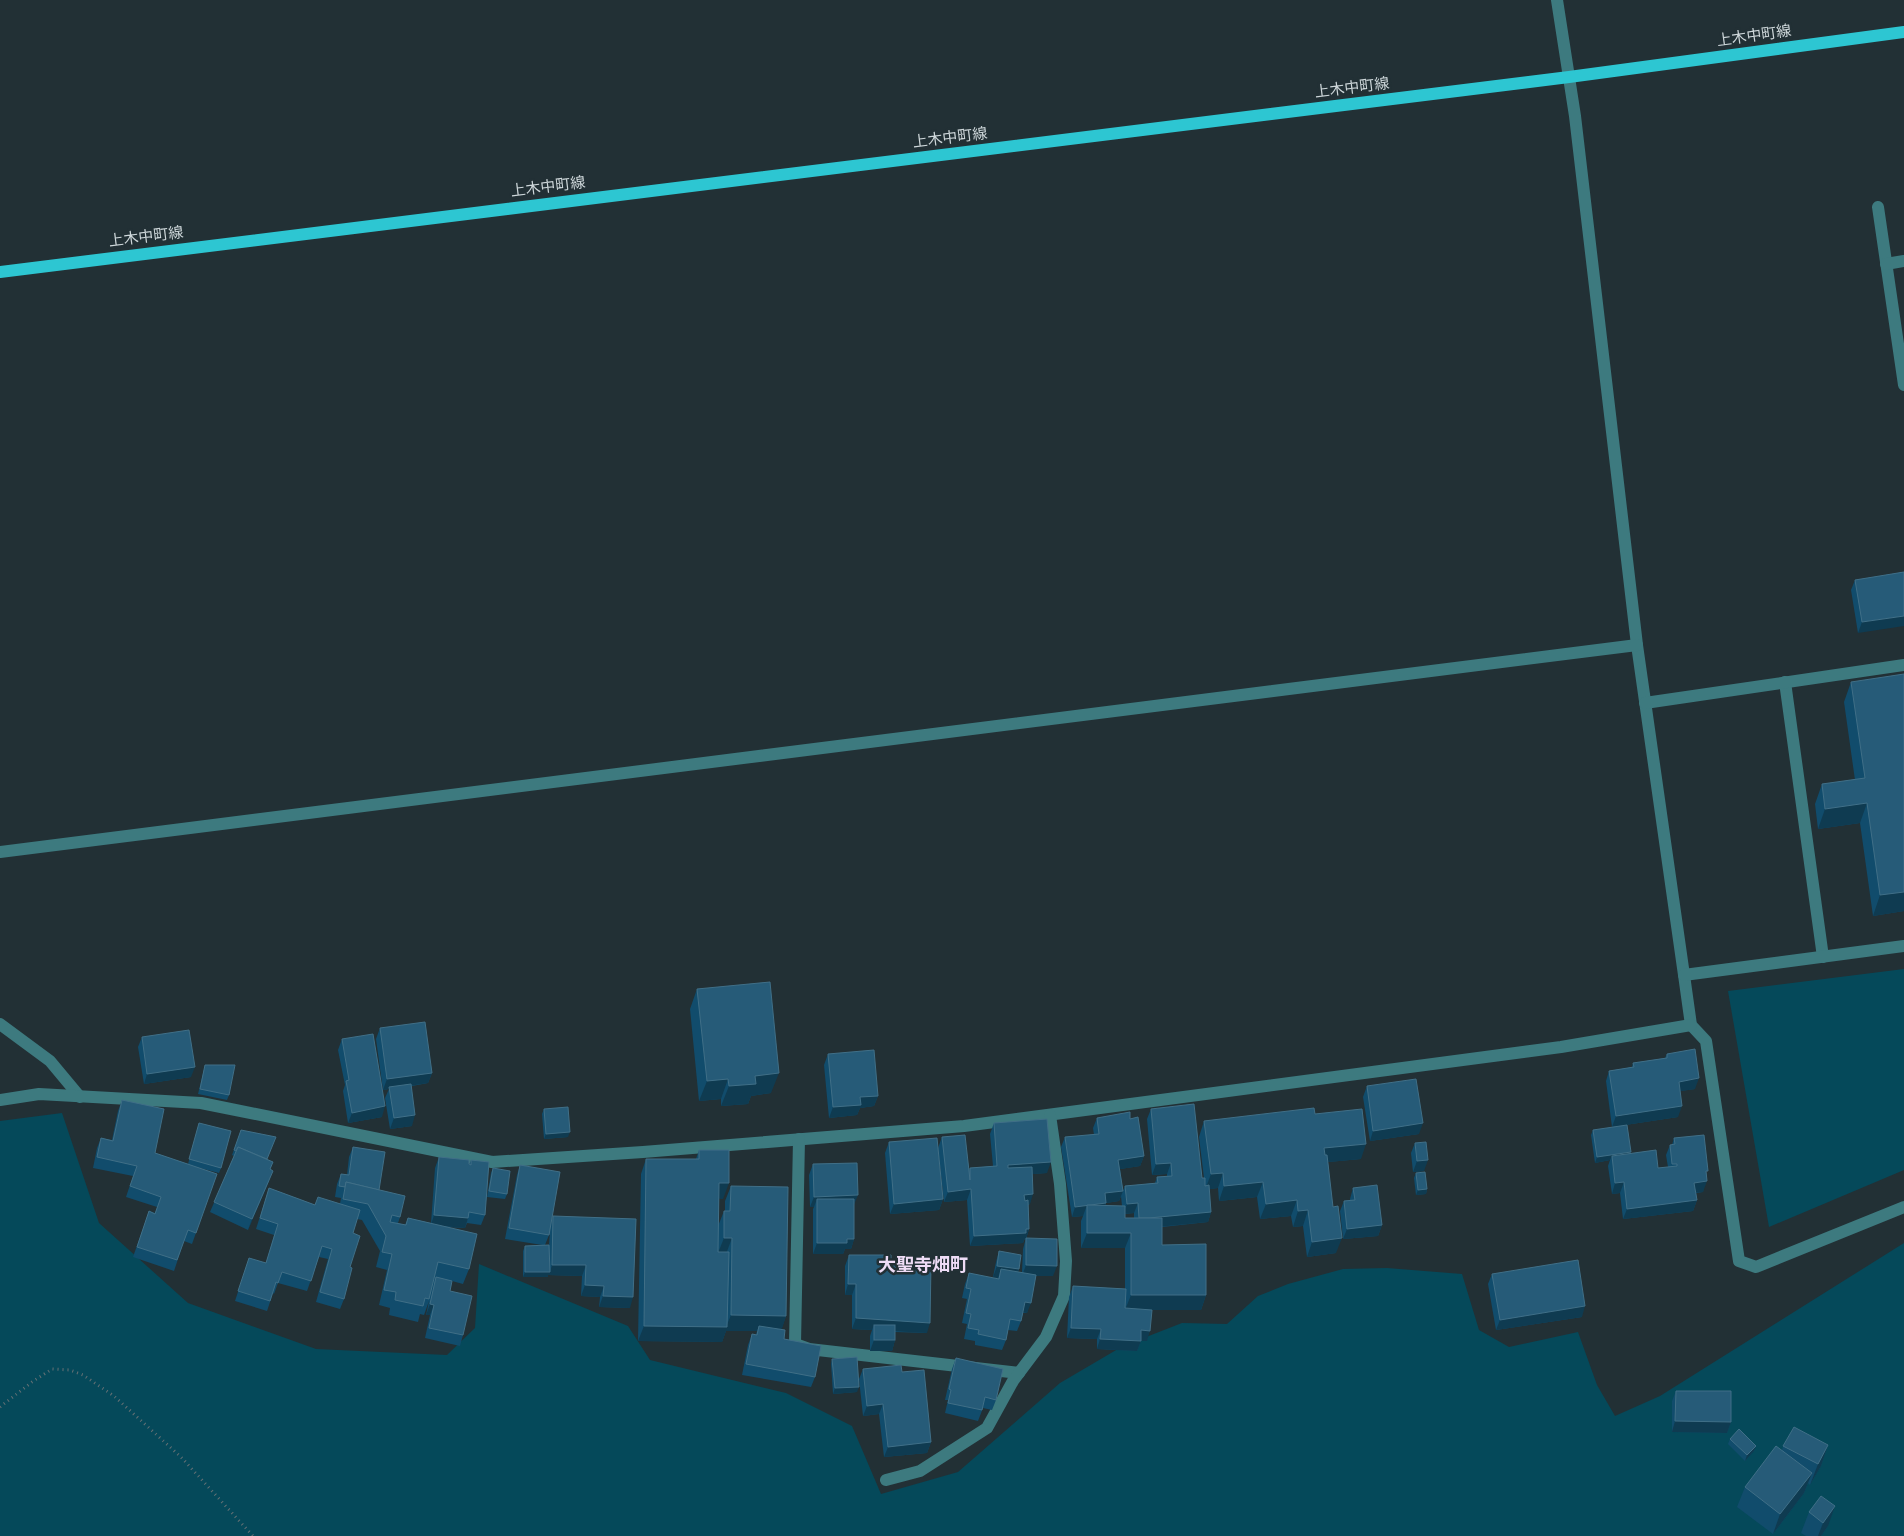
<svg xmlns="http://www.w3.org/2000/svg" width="1904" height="1536" font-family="'Sofia Sans Condensed','Noto Sans JP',sans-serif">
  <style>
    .green { fill: #05495a }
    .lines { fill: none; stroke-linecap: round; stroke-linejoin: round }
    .path { stroke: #657175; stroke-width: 3; stroke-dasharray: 1 4; stroke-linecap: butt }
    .minor { stroke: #3d7a7f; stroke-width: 12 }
    .major { stroke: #2dc6d2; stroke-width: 12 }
    .wall { fill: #114c6c; fill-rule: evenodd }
    .shaded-wall { fill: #0f3b51 }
    .building { fill: #265b78; stroke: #406f87 }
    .labels { text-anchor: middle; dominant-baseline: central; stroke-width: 5; stroke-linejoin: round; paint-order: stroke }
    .street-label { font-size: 15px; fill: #ced7da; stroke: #223035 }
    .quarter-label { font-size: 18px; font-weight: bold; fill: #eedcf6; stroke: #223035 }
  </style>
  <rect width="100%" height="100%" fill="#223035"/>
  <g class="green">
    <polygon points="1904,969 1904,1170 1769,1227 1728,991"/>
    <polygon points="62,1113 99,1223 188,1303 316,1349 447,1355 475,1328 479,1264 628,1326 650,1360 786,1393 852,1426 881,1494 958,1472 1060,1383 1123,1346 1182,1323 1227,1324 1258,1296 1288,1284 1343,1269 1387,1268 1462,1274 1479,1330 1509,1347 1578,1332 1597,1385 1615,1416 1660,1396 1904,1243 1904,1536 0,1536 0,1121"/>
  </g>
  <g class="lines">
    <polyline class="path" points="0,1407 32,1382 52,1369 70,1370 83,1375 114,1396 181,1457 253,1536"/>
    <g class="minor">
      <polyline points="1557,0 1575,116 1637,645 1684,975 1691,1025 1706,1041 1739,1261 1756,1267 1904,1207"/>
      <polyline points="1878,207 1904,385"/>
      <polyline points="1886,264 1904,261"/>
      <polyline points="1785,682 1823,957"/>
      <polyline points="1645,703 1904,665"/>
      <polyline points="0,852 1637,645"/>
      <polyline points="1684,975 1904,946"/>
      <polyline points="0,1024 50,1061 80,1097"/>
      <polyline points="0,1100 39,1094 201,1103 492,1162 643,1152 964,1126 1561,1047 1691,1025"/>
      <polyline points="799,1139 795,1344 809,1349 1019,1373"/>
      <polyline points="886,1480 920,1471 987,1428 1013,1381 1046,1337 1064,1296 1066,1261 1060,1184 1050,1115"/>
    </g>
    <polyline class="major" points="0,272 1569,77 1904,32"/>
  </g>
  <g class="wall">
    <polygon points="1904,572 1858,633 1851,590 1855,580"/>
    <polygon points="1851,682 1904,911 1873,916 1860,823 1818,829 1815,804 1822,784 1855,780 1844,702"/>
    <polygon points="697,989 771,1093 751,1096 748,1104 721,1106 721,1099 699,1101 690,1009"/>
    <polygon points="380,1028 432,1073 428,1083 412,1086 412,1126 390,1129 385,1098 389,1089 383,1090 376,1039"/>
    <polygon points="142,1037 191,1077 144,1084 138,1047"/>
    <polygon points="342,1039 382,1117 348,1123 343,1091 345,1085 338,1050"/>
    <polygon points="828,1054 878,1096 874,1106 860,1108 857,1115 829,1118 824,1065"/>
    <polygon points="1667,1054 1695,1089 1680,1091 1678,1117 1612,1127 1606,1081 1609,1071 1632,1067 1633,1063 1665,1058"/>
    <polygon points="205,1065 229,1095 227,1100 198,1094"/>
    <polygon points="1367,1086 1419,1134 1370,1141 1363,1097"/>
    <polygon points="122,1100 155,1153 188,1164 199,1123 221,1168 219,1173 192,1166 217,1174 192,1244 184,1241 174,1271 133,1257 149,1211 155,1213 157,1207 126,1197 133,1176 93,1168 97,1148 101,1138 112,1140 118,1111"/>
    <polygon points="544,1109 568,1137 544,1139 542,1114"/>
    <path d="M1151,1109l51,69h2l-5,-41 5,-16 111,-7 46,45 -33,3 8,91 -29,4 -4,-31 -10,1 -2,-11 -31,3 -3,-22 -38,4 -1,-13 -9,1 2,23 -3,10 -46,5v18l44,50 -5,15h-49l-5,31h-6l-4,10 -40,-2v-10l-30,-1 2,-41 4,-11 52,3v-41h-44v-27l2,-5 -11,1 -11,-70 4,-10 29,-2 -1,-7 4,-10 33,1 14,37 -4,10 -20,3 3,22 2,-5 30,-3 2,-6 10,-1v-2l-15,1 -5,-56zM1121,1196l1,10h-17l1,-3 13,-2zM1134,1213v5h-9v-4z"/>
    <polygon points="994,1123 1047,1173 1032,1174 1030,1204 1028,1205 1029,1229 1026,1239 1024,1240 1023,1243 970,1246 967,1200 944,1202 938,1148 942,1137 969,1170 970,1168 993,1166 990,1134"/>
    <polygon points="241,1130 267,1159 273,1162 270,1169 269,1181 248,1230 210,1212 234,1156 232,1155"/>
    <polygon points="1593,1130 1631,1153 1658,1168 1668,1167 1666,1155 1670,1145 1672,1145 1674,1138 1706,1174 1703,1192 1696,1193 1697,1200 1693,1211 1623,1219 1620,1193 1612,1194 1608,1166 1610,1160 1595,1163 1591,1135"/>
    <polygon points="889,1142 943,1199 939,1210 890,1214 885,1153"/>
    <polygon points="1415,1143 1424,1171 1413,1172 1411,1153"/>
    <polygon points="353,1147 379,1190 400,1217 398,1223 405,1225 408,1218 431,1223 435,1168 439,1157 469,1164 469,1165 471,1160 485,1215 481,1225 467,1223 465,1228 445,1227 469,1269 463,1284 452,1281 450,1291 463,1335 460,1346 425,1338 430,1315 426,1315 429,1301 424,1315 420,1314 418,1322 389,1315 390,1308 379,1305 387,1270 376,1267 380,1251 362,1220 357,1219 353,1233 350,1267 344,1299 340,1309 316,1302 328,1259 319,1257 307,1291 278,1283 274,1294 273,1293 267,1311 235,1301 249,1258 266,1263 274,1235 256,1229 269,1188 315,1205 340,1204 341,1198 335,1197 337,1184 341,1174 347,1175 349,1157"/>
    <polygon points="699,1150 723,1199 719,1198 718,1226 724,1211 725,1211 725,1201 731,1186 786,1316 781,1330 784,1339 815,1377 811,1387 742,1375 748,1345 752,1334 756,1335 757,1331 726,1331 722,1342 638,1341 641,1174 646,1159 696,1159"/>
    <polygon points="813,1164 854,1205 854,1239 851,1249 845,1249 843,1254 813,1254 813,1209 814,1207 810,1207 809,1175"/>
    <path d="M520,1165l31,58 2,-7 77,92 -31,-1 1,-10 -19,-1 1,-20 -34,-1v2h-25v-26l2,-5 17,-1 -37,-6 12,-64zM550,1231l-1,14h-4l4,-10z"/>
    <polygon points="493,1168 507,1194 505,1199 487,1197 491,1173"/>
    <polygon points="1416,1173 1427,1189 1426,1194 1416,1195 1414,1178"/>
    <polygon points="1353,1188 1382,1225 1378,1236 1343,1239 1340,1211 1344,1201 1350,1200 1350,1199"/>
    <polygon points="1026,1238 1053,1276 1036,1276 1027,1313 1023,1313 1021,1321 1017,1331 1008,1330 1006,1340 1002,1350 975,1345 975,1341 964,1339 967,1324 962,1323 967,1299 962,1298 965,1284 969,1273 998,1279 998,1278 993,1277 996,1262 999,1251 1019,1269 1018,1272 1022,1272 1023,1249"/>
    <polygon points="849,1255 891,1264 927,1333 895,1332 895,1340 892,1351 870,1351 870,1336 872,1330 852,1329 852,1295 845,1295 845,1266"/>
    <polygon points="1492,1274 1582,1317 1496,1330 1488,1284"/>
    <polygon points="956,1358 996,1400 992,1410 983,1408 978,1421 945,1413 948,1400 945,1400 952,1369"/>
    <polygon points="832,1359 857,1392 833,1394 831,1364"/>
    <polygon points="863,1369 902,1372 931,1442 927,1453 884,1457 879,1414 863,1416 859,1379"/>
    <polygon points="1676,1391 1731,1422 1727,1433 1672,1432 1672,1401"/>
    <polygon points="1730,1439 1756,1446 1754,1451 1745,1461 1728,1444"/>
    <polygon points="1828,1445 1821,1466 1810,1485 1808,1483 1804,1493 1773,1534 1737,1507 1745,1487 1782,1450 1783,1446"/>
    <polygon points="1809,1512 1828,1526 1821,1536 1806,1536 1801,1533"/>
  </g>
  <g class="shaded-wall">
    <polygon points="1904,616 1904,626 1858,633 1862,622"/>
    <polygon points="1867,803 1860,823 1818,829 1825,809"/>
    <polygon points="1904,892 1904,911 1873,916 1880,895"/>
    <polygon points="195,1067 191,1077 144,1084 147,1074"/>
    <polygon points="432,1073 428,1083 389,1089 389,1087 389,1089 383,1090 387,1079"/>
    <polygon points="779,1073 771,1093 751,1096 748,1104 721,1106 729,1086 755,1076"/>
    <polygon points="1699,1078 1695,1089 1675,1092 1679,1082"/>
    <polygon points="728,1079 721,1099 699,1101 707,1081"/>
    <polygon points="878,1096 874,1106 860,1108 857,1115 829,1118 833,1107 860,1097"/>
    <polygon points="385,1106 382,1117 348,1123 352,1113"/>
    <polygon points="1682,1106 1678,1117 1612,1127 1616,1116"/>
    <polygon points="415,1115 412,1126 390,1129 394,1118"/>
    <polygon points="1423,1123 1419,1134 1370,1141 1373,1131"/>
    <polygon points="570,1132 568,1137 544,1139 546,1134"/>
    <polygon points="1366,1144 1361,1159 1318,1163 1324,1148"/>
    <polygon points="1631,1152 1629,1158 1612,1156 1610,1160 1595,1163 1597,1157"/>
    <polygon points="1144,1156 1140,1166 1114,1170 1118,1160"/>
    <polygon points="1428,1160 1424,1171 1413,1172 1417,1161"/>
    <polygon points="1051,1162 1047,1173 1004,1176 1008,1165"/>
    <polygon points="1171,1163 1167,1174 1152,1175 1156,1164"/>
    <polygon points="273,1171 269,1181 248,1230 252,1219"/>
    <polygon points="1223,1173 1218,1188 1205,1190 1211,1174"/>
    <polygon points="1707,1181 1703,1192 1691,1193 1694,1183"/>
    <polygon points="1263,1182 1257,1197 1219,1201 1224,1186"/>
    <polygon points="1624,1182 1620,1193 1612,1194 1615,1183"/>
    <polygon points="719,1183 729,1183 723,1199 714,1198"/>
    <polygon points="971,1189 967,1200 944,1202 948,1192"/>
    <polygon points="1427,1189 1426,1194 1416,1195 1418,1190"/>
    <polygon points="1123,1191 1119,1201 1106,1203 1102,1213 1087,1205 1083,1216 1072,1217 1075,1207 1105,1193"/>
    <polygon points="1033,1194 1030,1204 1020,1205 1024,1195"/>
    <polygon points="858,1195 854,1205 817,1199 814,1207 810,1207 814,1197"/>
    <polygon points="943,1199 939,1210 890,1214 894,1204"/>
    <polygon points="1297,1200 1291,1216 1260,1219 1266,1204"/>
    <polygon points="1697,1200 1693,1211 1623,1219 1627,1209"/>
    <polygon points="1138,1203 1134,1213 1123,1214 1127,1204"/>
    <polygon points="1308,1210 1303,1226 1293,1227 1298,1211"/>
    <polygon points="1211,1212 1208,1222 1136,1229 1139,1219"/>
    <polygon points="434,1215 468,1218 465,1228 431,1225"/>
    <polygon points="1382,1225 1378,1236 1343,1239 1347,1229"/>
    <polygon points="1029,1229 1026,1239 1024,1240 1023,1243 970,1246 974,1236"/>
    <polygon points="1087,1233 1131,1233 1125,1248 1081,1248"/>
    <polygon points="724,1238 732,1238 726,1254 718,1253"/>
    <polygon points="1342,1238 1336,1253 1307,1257 1312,1242"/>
    <polygon points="847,1239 854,1239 851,1249 845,1249 843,1254 813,1254 817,1243"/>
    <polygon points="552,1265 586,1265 582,1276 548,1275 548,1277 523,1277 525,1272 550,1272"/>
    <polygon points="1026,1265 1057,1266 1053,1276 1022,1276"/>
    <polygon points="997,1266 1019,1269 1015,1280 1001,1269 998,1278 993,1277"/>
    <polygon points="848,1284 856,1284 852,1295 845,1295"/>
    <polygon points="585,1285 604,1286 600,1297 581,1296"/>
    <polygon points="1131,1295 1206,1295 1201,1310 1125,1310"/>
    <polygon points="603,1296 633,1297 630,1308 599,1307"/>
    <polygon points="1025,1302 1031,1303 1027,1313 1021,1312"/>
    <polygon points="430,1304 434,1305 430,1315 426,1315"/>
    <polygon points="1585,1306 1582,1317 1496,1330 1500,1320"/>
    <polygon points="731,1315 786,1316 781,1332 759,1326 757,1331 726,1331 722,1342 638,1341 644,1326 726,1327"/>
    <polygon points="856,1318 930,1323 927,1333 874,1330 874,1325 872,1330 852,1329"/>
    <polygon points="1071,1328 1101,1329 1097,1339 1067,1338"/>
    <polygon points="1141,1330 1150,1331 1147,1341 1141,1341 1137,1351 1097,1349 1100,1339"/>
    <polygon points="874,1340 895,1340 892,1351 870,1351"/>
    <polygon points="859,1387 857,1392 833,1394 835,1388"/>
    <polygon points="883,1404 879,1414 863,1416 867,1406"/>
    <polygon points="1675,1421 1731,1422 1727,1433 1672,1432"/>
    <polygon points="931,1442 927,1453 884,1457 888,1447"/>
    <polygon points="1828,1445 1821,1466 1810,1485 1818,1464"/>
    <polygon points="1756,1446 1754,1451 1745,1461 1747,1455"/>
    <polygon points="1812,1473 1804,1493 1773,1534 1780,1514"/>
    <polygon points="1835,1506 1828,1526 1821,1536 1818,1536 1823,1523"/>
  </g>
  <g class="building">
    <polygon points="1904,572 1904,616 1862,622 1855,580"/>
    <polygon points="1904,674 1904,892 1880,895 1867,803 1825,809 1822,784 1865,778 1851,682"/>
    <polygon points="770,982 779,1073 755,1076 756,1084 729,1086 728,1079 707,1081 697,989"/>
    <polygon points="425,1022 432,1073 387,1079 380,1028"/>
    <polygon points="189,1030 195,1067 147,1074 142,1037"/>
    <polygon points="373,1034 385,1106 352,1113 346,1081 349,1080 342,1039"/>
    <polygon points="1695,1049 1699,1078 1679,1082 1682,1106 1616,1116 1609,1071 1634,1067 1633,1063 1667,1058 1667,1054"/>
    <polygon points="874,1050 878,1096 860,1097 861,1105 833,1107 828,1054"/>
    <polygon points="205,1065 235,1065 229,1095 200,1089"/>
    <polygon points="1416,1079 1423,1123 1373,1131 1367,1086"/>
    <polygon points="411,1084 415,1115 394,1118 389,1087"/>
    <polygon points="122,1100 164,1109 155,1153 217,1174 196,1233 188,1230 177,1260 137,1247 149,1211 155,1214 161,1197 130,1186 137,1166 97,1157 101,1138 113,1141"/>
    <polygon points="1194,1104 1202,1178 1205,1178 1205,1186 1209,1185 1211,1212 1149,1218 1139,1218 1138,1203 1127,1204 1125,1186 1158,1183 1157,1177 1172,1176 1171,1163 1156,1164 1151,1109"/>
    <polygon points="568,1107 570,1132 546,1134 544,1109"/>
    <polygon points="1314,1108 1315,1114 1362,1109 1366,1144 1324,1148 1325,1155 1327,1155 1333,1207 1338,1206 1342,1238 1312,1242 1308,1210 1298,1211 1297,1200 1266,1204 1263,1182 1224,1186 1223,1173 1211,1174 1204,1121"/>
    <polygon points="1130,1112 1130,1119 1138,1117 1144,1156 1118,1160 1123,1191 1105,1193 1106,1203 1075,1207 1065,1137 1099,1134 1097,1118"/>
    <polygon points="1047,1119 1051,1162 1008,1165 1008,1168 1032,1167 1033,1194 1024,1195 1025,1201 1028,1200 1029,1229 1026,1229 1026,1233 974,1236 971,1189 948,1192 942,1137 965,1135 970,1180 970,1168 997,1166 994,1123"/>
    <polygon points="199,1123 231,1131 221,1168 189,1159"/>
    <polygon points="1627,1125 1631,1152 1597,1157 1593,1130"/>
    <polygon points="241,1130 276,1137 267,1159 238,1147 236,1151 234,1150"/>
    <polygon points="1704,1135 1708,1171 1706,1171 1707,1181 1694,1183 1697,1200 1627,1209 1624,1182 1615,1183 1612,1156 1656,1150 1658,1168 1677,1166 1677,1164 1672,1164 1670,1145 1675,1144 1674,1138"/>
    <polygon points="937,1138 943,1199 894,1204 889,1142"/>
    <polygon points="1426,1142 1428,1160 1417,1161 1415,1143"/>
    <polygon points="238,1147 273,1162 270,1169 273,1171 252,1219 214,1202"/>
    <polygon points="353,1147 385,1152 379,1190 346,1182 345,1187 339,1186 341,1174 349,1175"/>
    <polygon points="699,1150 729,1150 729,1183 719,1183 718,1252 729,1252 727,1327 644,1326 646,1159 699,1159"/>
    <polygon points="439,1157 469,1160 469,1164 471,1165 471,1160 489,1162 485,1215 469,1212 468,1218 434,1215"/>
    <polygon points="857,1163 858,1195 814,1197 813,1164"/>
    <polygon points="520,1165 560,1172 549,1235 509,1228"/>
    <polygon points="493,1168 510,1171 507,1194 489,1191"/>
    <polygon points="1425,1172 1427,1189 1418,1190 1416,1173"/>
    <polygon points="346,1182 405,1196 400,1217 392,1215 390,1222 406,1225 408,1218 477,1234 469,1269 438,1262 429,1299 425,1298 423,1306 395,1300 396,1292 384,1290 392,1254 382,1252 386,1236 368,1204 343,1199"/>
    <polygon points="1377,1185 1382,1225 1347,1229 1344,1201 1355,1200 1353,1188"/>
    <polygon points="731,1186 788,1187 786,1316 731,1315 732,1238 724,1238 724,1211 730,1211"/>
    <polygon points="269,1188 315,1205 318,1197 360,1210 353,1233 360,1236 350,1267 352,1268 344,1299 320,1292 332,1249 322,1246 311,1281 282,1272 278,1283 276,1282 270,1301 238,1291 249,1258 266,1263 278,1224 260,1218"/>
    <polygon points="817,1199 854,1199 854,1239 847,1239 847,1243 817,1243"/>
    <polygon points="1087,1205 1125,1206 1125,1218 1162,1218 1162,1245 1206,1244 1206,1295 1131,1295 1131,1233 1087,1233"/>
    <polygon points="553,1216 636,1219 633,1297 603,1296 604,1286 585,1285 586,1265 552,1265"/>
    <polygon points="1026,1238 1057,1239 1057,1266 1026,1265"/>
    <polygon points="549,1245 550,1272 525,1272 525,1246"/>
    <polygon points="999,1251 1021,1255 1019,1269 997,1266"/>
    <polygon points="849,1255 891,1255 891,1264 931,1264 930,1323 856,1318 856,1284 848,1284"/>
    <polygon points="1578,1260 1585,1306 1500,1320 1492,1274"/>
    <polygon points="1001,1269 1036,1275 1031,1303 1025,1302 1021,1321 1010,1319 1006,1340 978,1334 979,1330 968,1328 971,1314 966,1313 971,1289 966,1288 969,1273 999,1279"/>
    <polygon points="436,1277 452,1281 450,1291 472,1296 463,1335 429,1328 434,1305 430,1304"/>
    <polygon points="1073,1286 1126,1289 1125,1308 1152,1310 1150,1331 1141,1330 1141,1341 1100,1339 1101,1329 1071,1328"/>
    <rect x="874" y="1325" width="21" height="15"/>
    <polygon points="759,1326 785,1330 784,1339 821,1346 815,1377 746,1364 752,1334 757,1335"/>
    <polygon points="857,1357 859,1387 835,1388 832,1359"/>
    <polygon points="956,1358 1003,1369 996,1400 985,1397 982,1410 948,1403 951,1390 949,1389"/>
    <polygon points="901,1365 902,1372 924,1370 931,1442 888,1447 883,1404 867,1406 863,1369"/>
    <polygon points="1676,1391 1731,1391 1731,1422 1675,1421"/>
    <polygon points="1794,1427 1828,1445 1818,1464 1783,1446"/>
    <polygon points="1739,1429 1756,1446 1747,1455 1730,1439"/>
    <polygon points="1776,1446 1812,1473 1780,1514 1745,1487"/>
    <polygon points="1821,1496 1835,1506 1823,1523 1809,1512"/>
  </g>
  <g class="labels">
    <g class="street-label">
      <text transform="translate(1754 36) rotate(-8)">上木中町線</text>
      <text transform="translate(1352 88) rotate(-7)">上木中町線</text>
      <text transform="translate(950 138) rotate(-7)">上木中町線</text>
      <text transform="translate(548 187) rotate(-7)">上木中町線</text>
      <text transform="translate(146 237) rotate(-7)">上木中町線</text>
    </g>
    <g class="quarter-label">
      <text x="923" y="1265">大聖寺畑町</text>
    </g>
  </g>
</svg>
